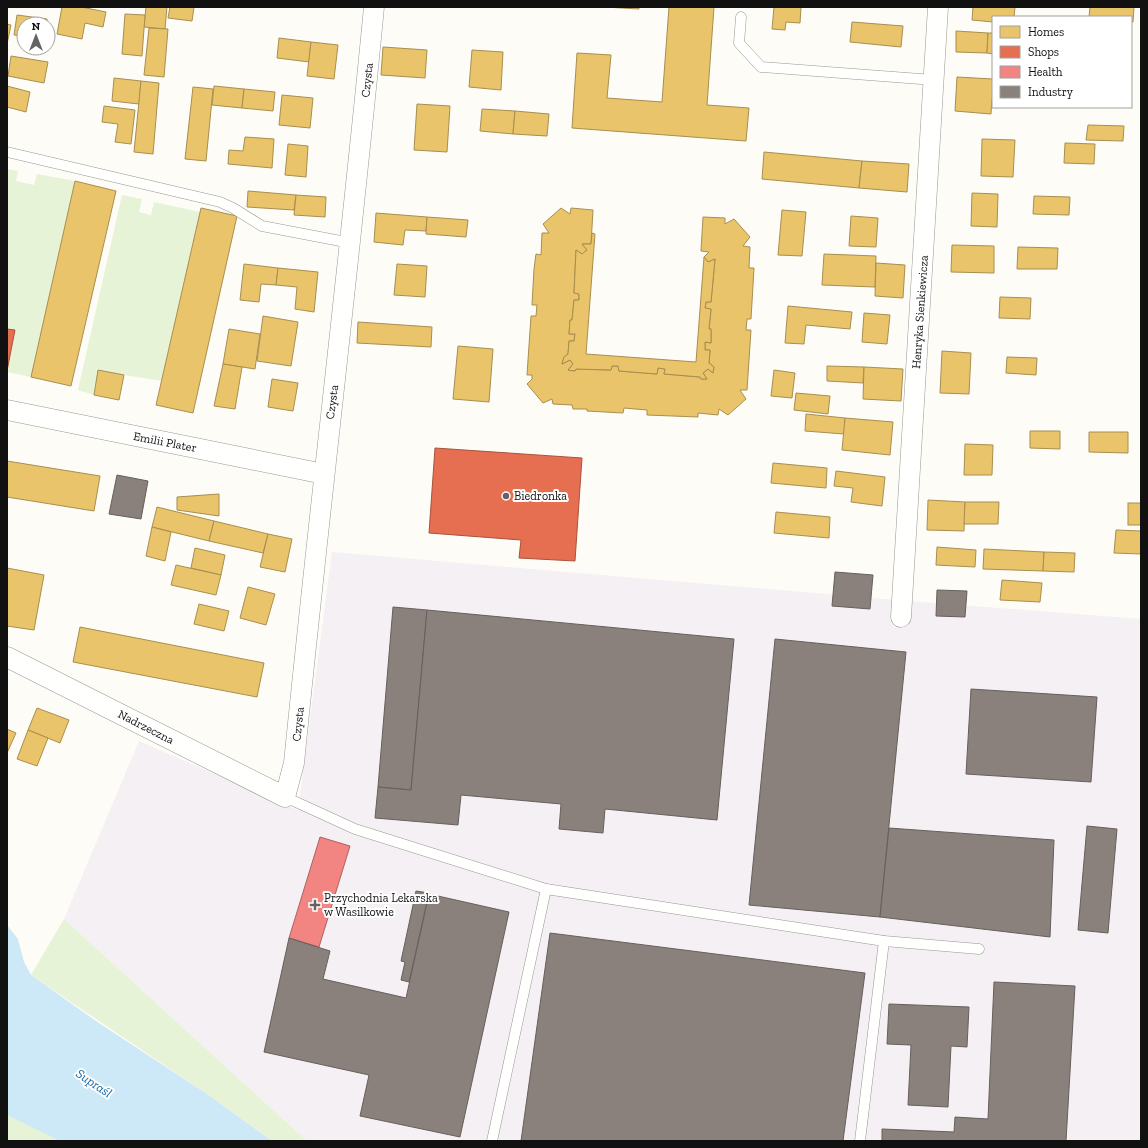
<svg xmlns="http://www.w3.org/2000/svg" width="1148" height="1148" font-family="'Zilla Slab',serif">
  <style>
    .industrial { fill: #f5f0f3 }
    .green { fill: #e7f3d7 }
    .water { fill: #cde8f7 }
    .homes { fill: #e9c46a; stroke: #a88e4f }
    .shops { fill: #e76f51; stroke: #a7533e }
    .health { fill: #f28482; stroke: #ae6260 }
    .industry { fill: #8a817c; stroke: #665f5c }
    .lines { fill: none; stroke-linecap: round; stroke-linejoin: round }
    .lane-casing { stroke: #979795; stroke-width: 11 }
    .street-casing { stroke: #979795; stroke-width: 21 }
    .lane { stroke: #fffffe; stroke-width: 10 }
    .street { stroke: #fffffe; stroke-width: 20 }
    .poi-dot { fill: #646362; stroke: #fff; stroke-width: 1.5 }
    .labels { text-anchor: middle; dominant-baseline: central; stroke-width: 4; stroke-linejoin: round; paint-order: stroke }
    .street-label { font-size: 12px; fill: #111; stroke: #fff }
    .poi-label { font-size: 12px; fill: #111; stroke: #fff; text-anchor: start }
    .water-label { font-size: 13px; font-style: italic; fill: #1768a6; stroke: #fff }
  </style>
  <rect width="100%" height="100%" fill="#fdfcf7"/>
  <polygon class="industrial" points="332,552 908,601 1141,619 1141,1141 307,1141 64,919 139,741 298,810"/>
  <g class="green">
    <polygon points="7,169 18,171 16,181 34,185 37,174 75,181 31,377 7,372 15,331 7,329"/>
    <polygon points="122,195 142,199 139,212 151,215 154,202 200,212 162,381 99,371 94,395 78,390"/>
    <polygon points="64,919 307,1141 272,1141 207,1094 31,975"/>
    <polygon points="7,1084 106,1141 7,1141"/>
  </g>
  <polygon class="water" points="7,925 18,939 24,962 31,975 96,1021 207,1094 272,1141 60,1141 7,1115"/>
  <g class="homes">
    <polygon points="62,7 81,7 106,12 103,27 85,23 82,39 57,34"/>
    <polygon points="146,7 167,7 165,29 144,27"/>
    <polygon points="170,7 194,7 192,21 168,18"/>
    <polygon points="605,7 639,7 639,9"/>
    <polygon points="669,7 714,7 707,105 749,108 746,141 572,128 577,53 611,55 607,98 662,102"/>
    <polygon points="774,7 801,7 800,23 786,22 785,30 772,29"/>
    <polygon points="973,7 1015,7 1014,17 993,17 993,22 972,20"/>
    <polygon points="1090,7 1134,7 1133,22 1131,22 1131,17 1089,17"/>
    <polygon points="125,14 145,15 142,56 122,54"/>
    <polygon points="17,15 47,19 47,24 24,24 24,36 14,35"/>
    <polygon points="852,22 903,26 901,47 850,42"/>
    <polygon points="7,24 11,25 7,44"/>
    <polygon points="149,28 168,29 164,77 144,75"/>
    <polygon points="956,31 988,33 987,53 956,52"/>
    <polygon points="988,33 993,33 993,54 987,53"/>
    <polygon points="279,38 311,42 309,62 277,58"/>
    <polygon points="311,42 338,45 334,79 307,76"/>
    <polygon points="383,47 427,50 425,78 381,75"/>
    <polygon points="472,50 503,52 501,90 469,87"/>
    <polygon points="11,56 48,62 44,83 8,76"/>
    <polygon points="957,77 993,79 993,98 992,98 991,114 955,111"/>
    <polygon points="114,78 141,81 139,104 112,101"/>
    <polygon points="141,81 159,83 153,154 134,152"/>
    <polygon points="7,86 30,92 26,112 7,107"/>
    <polygon points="214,86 244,89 242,108 212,105"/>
    <polygon points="193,87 213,89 206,161 185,159"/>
    <polygon points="244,89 275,92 273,111 242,108"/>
    <polygon points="282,95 313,98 310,128 279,125"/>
    <polygon points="417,104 450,106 447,152 414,150"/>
    <polygon points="104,106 135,110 131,144 115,142 118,124 102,122"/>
    <polygon points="482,109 515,111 513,134 480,131"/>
    <polygon points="515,111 549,114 547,136 513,134"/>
    <polygon points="1088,125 1124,126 1123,141 1086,140"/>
    <polygon points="245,137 274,139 272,168 228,164 229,150 243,151"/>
    <polygon points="982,139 1015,140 1013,177 981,176"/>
    <polygon points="1065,143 1095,144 1094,164 1064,163"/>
    <polygon points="288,144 308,146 306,177 285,175"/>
    <polygon points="764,152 862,161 859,188 762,179"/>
    <polygon points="862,161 909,164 907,192 859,188"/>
    <polygon points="75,181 116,191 71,386 31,377"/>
    <polygon points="248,191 296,195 294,210 247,207"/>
    <polygon points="972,193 998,194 997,227 971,226"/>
    <polygon points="296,195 326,197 325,217 294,215"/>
    <polygon points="1034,196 1070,197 1069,215 1033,214"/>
    <polygon points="201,208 237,216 193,413 156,405"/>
    <polygon points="561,208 570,214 571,208 593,210 591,244 582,244 587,250 582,254 576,250 574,293 579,294 579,300 574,300 572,320 570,320 569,334 575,334 574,341 569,341 568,354 564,357 562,364 570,360 573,364 568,370 575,371 576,369 611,370 612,366 618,366 619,371 657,374 658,368 665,369 664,374 700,377 701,379 707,379 703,373 708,369 713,373 714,367 709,363 710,350 705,350 705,342 711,343 711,329 709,329 711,309 705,308 706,302 711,302 715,259 708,262 704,257 709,252 701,251 703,217 725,218 725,224 734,219 750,237 743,246 750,247 749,268 754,268 751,319 747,319 746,330 751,330 747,390 740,390 746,399 728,415 719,409 718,415 698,413 698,417 647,415 647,410 624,408 623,413 587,411 587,409 573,409 572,405 553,404 552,399 543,403 527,384 532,379 532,375 527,375 531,316 536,316 537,305 532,305 534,269 536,254 541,255 542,233 549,233 543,224"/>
    <polygon points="782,210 806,212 802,256 778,255"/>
    <polygon points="376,213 427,217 426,231 405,230 403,245 374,242"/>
    <polygon points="851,216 878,218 876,247 849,246"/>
    <polygon points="427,217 468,220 466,237 426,234"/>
    <polygon points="592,233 595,234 586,354 696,362 704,257 708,262 715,259 711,302 706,302 705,308 711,309 709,329 711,329 711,343 705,342 705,350 710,350 709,363 714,367 713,373 708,369 703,373 707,379 701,379 700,377 664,374 665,369 658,368 657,374 619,371 618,366 612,366 611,370 576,369 575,371 568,370 573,364 570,360 562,364 564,357 568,354 569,341 574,341 575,334 569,334 570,320 572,320 574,300 579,300 579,294 574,293 576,250 582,254 587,250 582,244 591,244"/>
    <polygon points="952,245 994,246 994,273 951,272"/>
    <polygon points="1018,247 1058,248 1057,269 1017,269"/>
    <polygon points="824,254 876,256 875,287 822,285"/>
    <polygon points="876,263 905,265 903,298 875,296"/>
    <polygon points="244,264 278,268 276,285 261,284 259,302 240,300"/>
    <polygon points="397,264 427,266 425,297 394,295"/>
    <polygon points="278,268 318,272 314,312 295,309 297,287 276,285"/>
    <polygon points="1000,297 1031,298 1030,319 999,318"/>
    <polygon points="788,306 852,312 850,329 806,325 804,344 785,343"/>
    <polygon points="864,313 890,315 887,344 862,342"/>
    <polygon points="263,316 298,322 291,366 257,361"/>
    <polygon points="358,322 432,327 431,347 357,343"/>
    <polygon points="229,329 260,334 255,369 223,364"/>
    <polygon points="458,346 493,349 489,402 453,399"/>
    <polygon points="942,351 971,353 969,394 940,393"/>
    <polygon points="1007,357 1037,358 1036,375 1006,373"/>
    <polygon points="223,364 242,367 235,409 214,406"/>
    <polygon points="827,366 864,367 863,383 827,381"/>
    <polygon points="864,367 903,369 901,401 863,399"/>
    <polygon points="98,370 124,375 119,400 94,395"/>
    <polygon points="774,370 795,373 792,398 771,396"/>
    <polygon points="272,379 298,383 293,411 268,407"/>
    <polygon points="796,393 830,396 828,414 794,410"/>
    <polygon points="806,414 845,418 844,434 805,431"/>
    <polygon points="845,418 893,422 890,455 842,450"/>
    <polygon points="1030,431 1060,431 1060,449 1030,448"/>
    <polygon points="1089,432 1128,432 1128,453 1089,452"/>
    <polygon points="965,444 993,445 992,475 964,475"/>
    <polygon points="7,461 100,476 94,511 7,497"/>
    <polygon points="773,463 827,468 826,488 771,483"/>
    <polygon points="836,471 885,477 882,506 851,502 853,488 834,486"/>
    <polygon points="219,494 219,516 177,510 177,497"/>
    <polygon points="928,500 965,502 964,531 927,530"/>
    <polygon points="965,502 999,502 998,524 964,524"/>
    <rect x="1128" y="503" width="13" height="22"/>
    <polygon points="157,507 214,521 209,541 152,527"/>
    <polygon points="776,512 830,517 829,538 774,533"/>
    <polygon points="214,521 268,534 263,553 209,541"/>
    <polygon points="152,527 171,532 165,561 146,556"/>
    <polygon points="1116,530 1141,531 1141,554 1114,553"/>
    <polygon points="268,534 292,539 285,572 260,567"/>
    <polygon points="937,547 976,550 975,567 936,565"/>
    <polygon points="195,548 225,555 221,575 191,568"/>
    <polygon points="984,549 1044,552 1043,571 983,569"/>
    <polygon points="1044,552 1075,553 1074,572 1043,571"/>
    <polygon points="176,565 221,575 216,595 171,585"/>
    <polygon points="7,568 44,575 34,630 7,626"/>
    <polygon points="1002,580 1042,583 1040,602 1000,600"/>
    <polygon points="248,587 275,594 266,625 240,618"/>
    <polygon points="199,604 229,611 224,631 194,624"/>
    <polygon points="80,627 264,663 257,697 73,662"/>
    <polygon points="37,708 69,720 60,743 28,730"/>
    <polygon points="7,729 16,733 7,753"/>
    <polygon points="28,730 48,738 37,766 17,759"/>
  </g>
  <g class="shops">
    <polygon points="7,329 15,330 7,371"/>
    <polygon points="435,448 582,458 575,561 519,558 521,540 429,533"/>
  </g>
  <polygon class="health" points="320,837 350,846 319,947 289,938"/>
  <g class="industry">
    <polygon points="117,475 148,481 141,519 109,514"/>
    <polygon points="835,572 873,575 870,609 832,606"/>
    <polygon points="937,590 967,591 965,617 936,616"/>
    <polygon points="393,607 427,610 411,790 378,787"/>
    <polygon points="427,610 734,639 717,820 605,809 603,833 559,829 561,804 461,795 458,825 375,818 378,787 411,790"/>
    <polygon points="775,639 906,652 880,917 749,905"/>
    <polygon points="971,689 1097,697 1091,782 966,774"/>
    <polygon points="1087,826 1117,829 1108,933 1078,930"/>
    <polygon points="889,828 1054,840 1050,937 880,917"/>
    <polygon points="416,891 429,893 409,982 401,980 405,962 401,961"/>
    <polygon points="429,894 509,912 460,1137 360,1116 369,1075 264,1052 289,938 330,951 323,979 406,998"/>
    <polygon points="550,933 865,973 843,1141 521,1141"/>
    <polygon points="994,982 1075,986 1066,1141 882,1141 882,1129 954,1132 955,1117 988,1119"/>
    <polygon points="889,1004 969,1007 967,1047 951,1046 948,1107 908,1105 911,1045 887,1044"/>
  </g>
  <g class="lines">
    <g class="lane-casing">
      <g id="lane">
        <polyline points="741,17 739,43 761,67 934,80"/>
        <polyline points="7,152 220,202 233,208 262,226 351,243"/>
        <polyline points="285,797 355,829 546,889 884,941 979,949"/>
        <polyline points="492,1141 546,889"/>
        <polyline points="860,1141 884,941"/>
      </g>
    </g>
    <g class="street-casing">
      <g id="street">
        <polyline points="7,410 324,474"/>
        <polyline points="901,617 938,7"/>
        <path d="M7,657l278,140 9,-34c25,-252 56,-504 80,-756"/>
      </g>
    </g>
    <use href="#lane" class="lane"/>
    <use href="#street" class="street"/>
  </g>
  <g class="poi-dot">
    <circle cx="506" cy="496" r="4"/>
    <path d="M313 899h4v4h4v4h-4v4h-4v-4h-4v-4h4z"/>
  </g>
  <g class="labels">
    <g class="street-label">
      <text transform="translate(367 80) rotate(-84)">Czysta</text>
      <text transform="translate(920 312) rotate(-86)">Henryka Sienkiewicza</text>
      <text transform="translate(332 402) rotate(-83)">Czysta</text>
      <text transform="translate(165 442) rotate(11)">Emilii Plater</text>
      <text transform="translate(298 724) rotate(-84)">Czysta</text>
      <text transform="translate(146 727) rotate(27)">Nadrzeczna</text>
    </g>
    <g class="poi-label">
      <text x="514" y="496">Biedronka</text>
      <text x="324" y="898">Przychodnia Lekarska<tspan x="324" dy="14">w Wasilkowie</tspan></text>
    </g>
    <g class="water-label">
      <text transform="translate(94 1083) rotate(34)">Supraśl</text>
    </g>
  </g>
  <rect width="1148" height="1148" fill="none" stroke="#111111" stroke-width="16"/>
  <rect x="992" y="16" width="140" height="92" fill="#ffffff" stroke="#a0a0a0"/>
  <rect x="1000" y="26" width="20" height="12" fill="#e9c46a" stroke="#a0a0a0"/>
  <text x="1028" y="36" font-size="12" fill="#111111">Homes</text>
  <rect x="1000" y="46" width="20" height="12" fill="#e76f51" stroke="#a0a0a0"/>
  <text x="1028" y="56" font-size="12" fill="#111111">Shops</text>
  <rect x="1000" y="66" width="20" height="12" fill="#f28482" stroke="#a0a0a0"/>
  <text x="1028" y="76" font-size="12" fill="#111111">Health</text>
  <rect x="1000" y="86" width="20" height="12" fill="#8a817c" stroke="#a0a0a0"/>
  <text x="1028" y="96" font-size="12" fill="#111111">Industry</text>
  <g transform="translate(36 36)"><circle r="19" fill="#ffffff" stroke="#a0a0a0"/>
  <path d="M0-3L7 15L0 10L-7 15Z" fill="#646362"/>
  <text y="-6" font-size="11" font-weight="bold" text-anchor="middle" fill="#111111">N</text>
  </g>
</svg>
